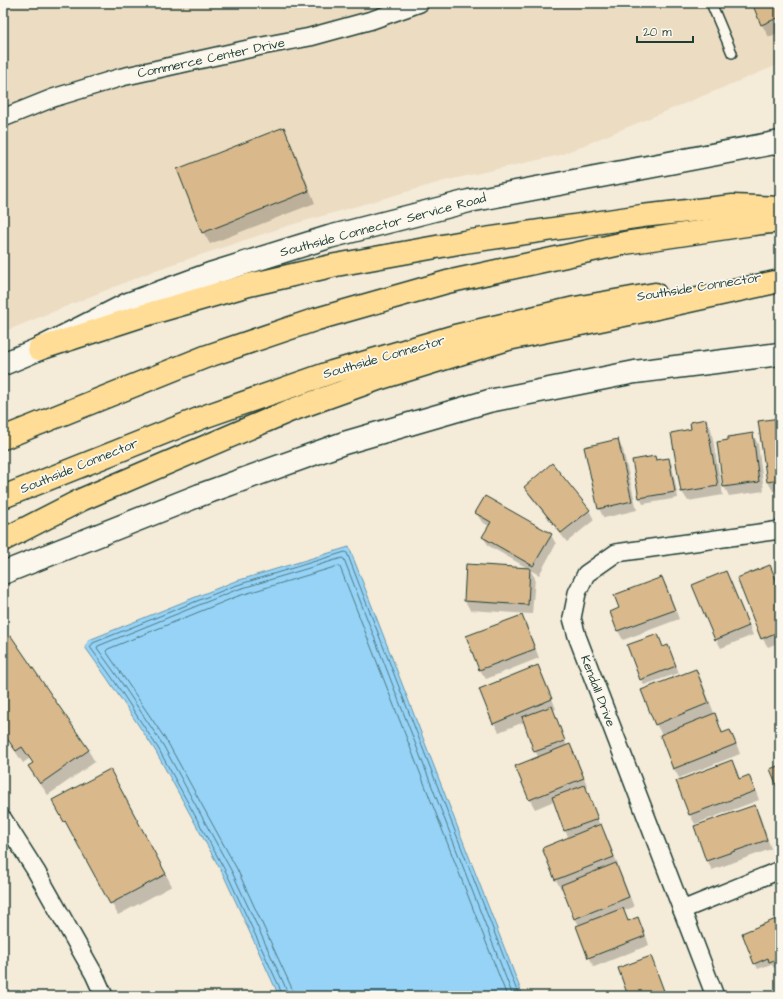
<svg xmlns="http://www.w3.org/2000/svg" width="783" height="999" font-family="'Architects Daughter',sans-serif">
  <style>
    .built { fill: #ecdcc2 }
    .water { fill: #96d3f7; stroke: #6697a9 }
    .shadow { fill: #0003 }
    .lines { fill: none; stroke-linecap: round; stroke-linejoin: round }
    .shore { stroke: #4f7982; stroke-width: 1 }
    .building { fill: #d9b98c; stroke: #1f3d34 }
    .lane-casing { stroke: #1f3d34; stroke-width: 12 }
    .street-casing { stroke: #1f3d34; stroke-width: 20 }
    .secondary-casing { stroke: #1f3d34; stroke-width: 25 }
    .highway-casing { stroke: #1f3d34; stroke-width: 25 }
    .lane { stroke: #fbf7ec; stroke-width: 9 }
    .street { stroke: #fbf7ec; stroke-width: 17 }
    .secondary { stroke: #fbf7ec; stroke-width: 22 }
    .highway { stroke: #ffdd96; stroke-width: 22 }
    .labels { text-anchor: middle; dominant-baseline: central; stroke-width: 3.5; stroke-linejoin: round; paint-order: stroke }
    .street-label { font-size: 13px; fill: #1f3d34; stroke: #fbf7ec }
  </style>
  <rect width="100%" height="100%" fill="#f4ebd9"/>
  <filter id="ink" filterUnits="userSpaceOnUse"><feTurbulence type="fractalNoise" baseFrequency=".025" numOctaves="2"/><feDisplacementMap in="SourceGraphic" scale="8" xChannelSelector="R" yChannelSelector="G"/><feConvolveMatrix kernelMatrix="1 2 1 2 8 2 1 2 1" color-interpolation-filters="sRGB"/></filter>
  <g filter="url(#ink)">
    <polygon class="built" points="3,3 780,3 780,64 560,155 444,181 287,226 158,269 3,332"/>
    <polygon class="water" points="349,547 523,996 279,996 224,876 155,750 107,678 85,647 89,640 233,582"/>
    <g class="shadow">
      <polygon points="753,3 780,3 780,32 769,37 762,25"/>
      <polygon points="283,128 290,140 315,203 210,244 203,232"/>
      <polygon points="780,419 780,490 773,491 768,482"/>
      <polygon points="706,420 711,429 723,495 688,501 682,492 693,430"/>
      <polygon points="753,435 758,444 764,491 729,496 724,486"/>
      <polygon points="618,441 623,450 637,510 604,518 599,509"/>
      <polygon points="654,457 657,461 668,459 672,465 678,498 643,504 640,498"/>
      <polygon points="525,487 589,510 594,520 567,542 530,496"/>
      <polygon points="476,513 551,535 556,544 539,575 530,570 535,578 532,614 470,610 465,601 529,569 489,546 483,537 489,526 482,522"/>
      <polygon points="769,566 775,575 780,588 780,642 768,647 762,638"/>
      <polygon points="726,572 731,581 753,635 721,648 716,639"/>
      <polygon points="662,578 667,587 679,619 623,640 618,631 611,612 620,609"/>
      <polygon points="521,616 527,625 539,658 486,679 480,670 467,637"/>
      <polygon points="658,635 663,648 668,646 671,652 679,673 644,685 641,679"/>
      <polygon points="3,642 88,750 95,762 48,795 36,778 29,766 33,764 30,758 23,763 3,733"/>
      <polygon points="538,666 543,675 556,709 553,710 567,746 569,745 575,754 588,788 586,788 600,826 606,835 619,867 617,867 621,874 634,907 623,911 629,921 637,918 643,927 649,945 594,967 589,957 579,925 575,919 563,888 561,889 556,880 543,848 569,838 565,831 554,801 535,809 530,800 516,767 539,758 535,751 524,722 499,732 494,723"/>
      <polygon points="695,670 701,679 714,713 713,713 719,724 723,734 730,731 735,740 740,754 679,778 674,769 661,736 662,735 656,724"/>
      <polygon points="731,761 737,770 740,780 749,777 754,786 759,800 695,824 690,815 678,781"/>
      <polygon points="117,782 172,886 118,915 73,833 72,834 53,800"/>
      <polygon points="754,807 760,816 771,849 712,870 707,861"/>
      <polygon points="775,920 780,929 780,965 774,968 771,964 758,969 755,963"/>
      <polygon points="651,957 654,963 666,996 629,996"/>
    </g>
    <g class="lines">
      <g class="shore">
        <polyline points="282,996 279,986 227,874 158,748 111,676 90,647 93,643 234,586 345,552 347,553 519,996"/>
        <polyline points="287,996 287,992 284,984 232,872 163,745 115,673 97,648 98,646 236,590 342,558 344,559 513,996"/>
        <polyline points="293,996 293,991 289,982 237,869 168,743 106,651 108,649 238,596 338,566 340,567 507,996"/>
      </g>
    </g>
    <g class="building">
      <polygon points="752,3 780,3 780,17 761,25"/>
      <polygon points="284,127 309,191 202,233 177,169"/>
      <polygon points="780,418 780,480 767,482 758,421"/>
      <polygon points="706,419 718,486 681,492 671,433 691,429 690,422"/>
      <polygon points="753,433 759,482 723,487 717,442 728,440 728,437"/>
      <polygon points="618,439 632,501 598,509 584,447"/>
      <polygon points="655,456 656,460 669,458 675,492 639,498 632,460"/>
      <polygon points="552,463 590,510 561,533 524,487"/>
      <polygon points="485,496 552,534 533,566 482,537 491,522 475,513"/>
      <polygon points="466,564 530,568 528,605 464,601"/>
      <polygon points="770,565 780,589 780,631 761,639 737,578"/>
      <polygon points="726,571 749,626 715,640 692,585"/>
      <polygon points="662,577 675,610 617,631 610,612 619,608 614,595"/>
      <polygon points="522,615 535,649 479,670 466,636"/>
      <polygon points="658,634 663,647 668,645 676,666 640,680 627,645"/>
      <polygon points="11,636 89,750 40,784 28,766 33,763 22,747 16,751 3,733 3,641"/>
      <polygon points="538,665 552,699 493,724 479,689"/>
      <polygon points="696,669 709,703 655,725 641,690"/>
      <polygon points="552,706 565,741 534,752 522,717"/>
      <polygon points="715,713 722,733 730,730 736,744 673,769 660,735"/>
      <polygon points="570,744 584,778 529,800 515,766"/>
      <polygon points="732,760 739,779 749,775 755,791 689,815 676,781"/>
      <polygon points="780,765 780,793 770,769"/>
      <polygon points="110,769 166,874 110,904 65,821 64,822 52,800"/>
      <polygon points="585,785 598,819 564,831 552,797"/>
      <polygon points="755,805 767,840 706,861 694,826"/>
      <polygon points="601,824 614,857 555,880 542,848"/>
      <polygon points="616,863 629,897 574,919 561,885"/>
      <polygon points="623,908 628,921 638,917 645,936 588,958 576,926"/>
      <polygon points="776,919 780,929 780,958 769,962 768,958 754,964 742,933"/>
      <polygon points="651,956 664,991 649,996 628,996 618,968"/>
    </g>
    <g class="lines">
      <g class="lane-casing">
        <polyline id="lane" points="711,3 732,53"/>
      </g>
      <g class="street-casing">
        <g id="street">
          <polyline points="3,118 53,98 122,77 257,47 310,37 372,20 420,3"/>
          <polyline points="3,819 36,871 94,974 104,996"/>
          <polyline points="682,910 780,870"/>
          <polyline points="715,996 577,636 572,618 577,593 586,574 616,553 780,530"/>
        </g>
      </g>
      <g class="secondary-casing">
        <g id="secondary">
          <polyline points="3,364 39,349 128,304 210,274 329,237 469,201 780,142"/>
          <polyline points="3,573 200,495 344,443 489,401 635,372 780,354"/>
        </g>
      </g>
      <g class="highway-casing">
        <g id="highway">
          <polyline points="39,349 138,317 249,285 336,265 464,242 642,216 733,206 780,208"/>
          <polyline points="3,438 205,357 317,319 447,282 625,243 753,224 780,221"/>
          <polyline points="3,497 206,416 332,372 455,336 575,308 655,294"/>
          <polyline points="3,540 83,499 289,411 381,378 508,339 634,313 780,281"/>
        </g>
      </g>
      <use href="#lane" class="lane"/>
      <use href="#street" class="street"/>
      <use href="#secondary" class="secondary"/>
      <use href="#highway" class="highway"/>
    </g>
  </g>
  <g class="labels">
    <g class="street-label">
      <text transform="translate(211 58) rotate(-12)">Commerce Center Drive</text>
      <text transform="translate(383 225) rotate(-15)">Southside Connector Service Road</text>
      <text transform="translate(699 287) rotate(-9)">Southside Connector</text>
      <text transform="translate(384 357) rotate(-16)">Southside Connector</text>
      <text transform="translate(79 466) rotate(-22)">Southside Connector</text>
      <text transform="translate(598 691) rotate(69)">Kendall Drive</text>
    </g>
  </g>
  <rect width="783" height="999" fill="none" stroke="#fbf7ec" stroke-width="16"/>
  <rect x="8" y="8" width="767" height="983" fill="none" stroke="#1f3d34" stroke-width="1.5" filter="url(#ink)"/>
  <path d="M637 36v6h56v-6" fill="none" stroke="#1f3d34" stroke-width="2"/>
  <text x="643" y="36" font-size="12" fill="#1f3d34" stroke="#fbf7ec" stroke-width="3" paint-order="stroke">20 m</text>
</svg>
